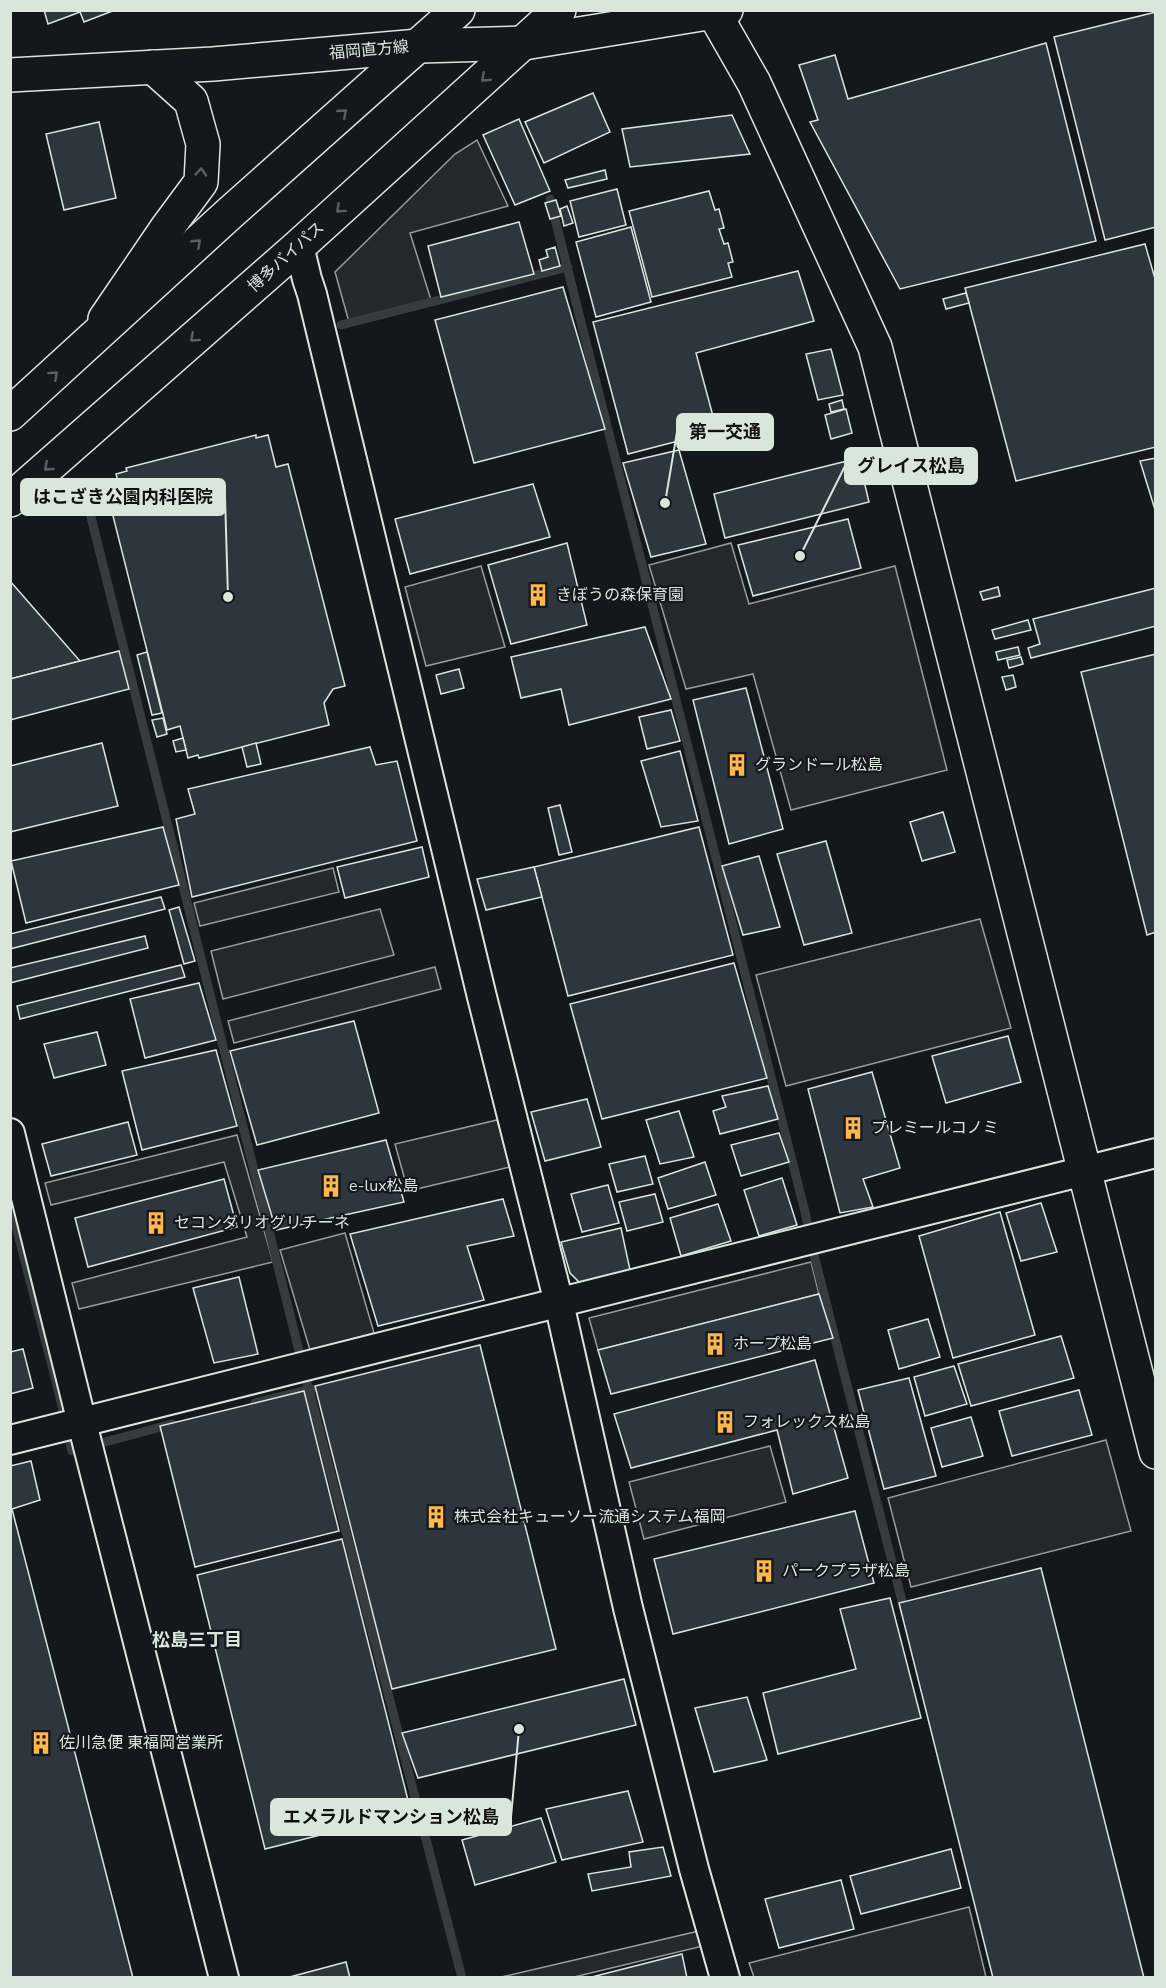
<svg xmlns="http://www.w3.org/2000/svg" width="1166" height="1988" font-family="'Nunito Sans','Noto Sans JP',sans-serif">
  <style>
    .parking { fill: #24282b; stroke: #939e99; stroke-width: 1.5 }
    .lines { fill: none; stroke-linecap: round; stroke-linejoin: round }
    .stream { stroke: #363b3e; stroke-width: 9 }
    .building { fill: #2c363c; stroke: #d8e6dc; stroke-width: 1.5 }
    .minor-casing { stroke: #d8e6dc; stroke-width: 32 }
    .tertiary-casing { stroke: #d8e6dc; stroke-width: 36 }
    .primary-casing { stroke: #d8e6dc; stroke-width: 36 }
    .trunk-casing { stroke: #d8e6dc; stroke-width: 36 }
    .minor { stroke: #14181c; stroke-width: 28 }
    .tertiary { stroke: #14181c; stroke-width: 33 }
    .primary { stroke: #14181c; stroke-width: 33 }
    .trunk { stroke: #14181c; stroke-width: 33 }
    .oneway { stroke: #59605f }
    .labels { text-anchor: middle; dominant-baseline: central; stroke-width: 4.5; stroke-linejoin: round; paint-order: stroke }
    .street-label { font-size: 16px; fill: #d8e6dc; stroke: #14181c }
    .poi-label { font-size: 16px; fill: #d8e6dc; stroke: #14181c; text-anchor: start }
    .neighbourhood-label { font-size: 18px; font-weight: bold; fill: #d8e6dc; stroke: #14181c }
    .leader { fill: none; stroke: #d8e6dc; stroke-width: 2 }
    .callout-dot { fill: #d8e6dc; stroke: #14181c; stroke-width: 2 }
    .callout { fill: #d8e6dc; stroke: #d8e6dc; stroke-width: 2 }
    .callout-label { font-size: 18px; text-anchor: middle; font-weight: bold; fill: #111 }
  </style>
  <rect width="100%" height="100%" fill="#14181c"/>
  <g class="parking">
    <polygon points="477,140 508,206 410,233 431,300 349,322 335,272 455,154"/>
    <polygon points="731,543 749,604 895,566 947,770 791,810 753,674 686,689 649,565"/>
    <polygon points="481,566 505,647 426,666 405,587"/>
    <polygon points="333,868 339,892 200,926 194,903"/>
    <polygon points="380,909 394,955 223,999 211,951"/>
    <polygon points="980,919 1011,1028 786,1086 756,975"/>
    <polygon points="435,967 441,989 234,1043 228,1021"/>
    <polygon points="497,1120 510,1167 408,1191 395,1144"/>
    <polygon points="237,1135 273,1262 79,1309 72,1283 247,1237 224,1162 51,1205 45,1183"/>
    <polygon points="345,1233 374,1333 310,1350 280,1250"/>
    <polygon points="811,1262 819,1294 598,1350 589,1318"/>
    <polygon points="1106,1440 1131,1531 911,1587 888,1498"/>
    <polygon points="770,1446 786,1502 644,1539 629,1482"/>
    <polygon points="969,1907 986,1977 754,1977 749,1963"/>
    <polygon points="699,1931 703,1946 574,1977 497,1978"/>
  </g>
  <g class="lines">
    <g class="stream">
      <polyline points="550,199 805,1212 815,1259 905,1613"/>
      <polyline points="341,325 568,267"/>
      <polyline points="85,493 299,1351 462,1978"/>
      <polyline points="10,1203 59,1393 72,1451 172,1424"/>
      <polyline points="255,1403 311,1389"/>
    </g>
  </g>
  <g class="building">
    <polygon points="44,10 115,10 84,22 80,12 48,24"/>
    <polygon points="1156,12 1156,227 1105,240 1054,37"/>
    <polygon points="1046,43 1096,241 900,289 810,122 818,120 799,65 835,55 848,99"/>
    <polygon points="593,93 610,132 544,163 525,122"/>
    <polygon points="732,115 750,154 630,167 622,129"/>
    <polygon points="519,119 550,191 515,205 483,135"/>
    <polygon points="99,122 116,198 64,210 46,134"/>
    <polygon points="605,170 607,179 568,188 565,180"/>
    <polygon points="617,189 626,225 579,237 570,201"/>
    <polygon points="709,191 715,210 719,209 724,228 719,229 724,244 728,243 733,262 728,263 732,277 652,297 629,211"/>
    <polygon points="556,200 561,216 550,219 545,203"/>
    <polygon points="567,206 573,223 564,226 560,209"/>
    <polygon points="519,222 534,274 441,297 428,246"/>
    <polygon points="631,227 651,302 596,317 576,242"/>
    <polygon points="1145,244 1156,282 1156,447 1016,481 965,288"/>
    <polygon points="555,247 560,266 542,271 539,260 548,257 546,250"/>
    <polygon points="798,271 814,321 696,353 717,431 628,454 593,322"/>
    <polygon points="563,287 605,429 474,463 435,320"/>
    <polygon points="966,293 969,303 946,309 943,299"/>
    <polygon points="831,349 843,395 818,400 806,354"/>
    <polygon points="842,400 844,409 831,412 829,404"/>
    <polygon points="846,409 852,433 831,439 825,415"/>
    <polygon points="256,435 256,438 268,435 276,467 288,464 345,686 333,689 324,703 329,725 199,758 198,755 188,758 180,726 167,730 111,508 124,505 116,474 127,471 126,468"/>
    <polygon points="679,450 706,544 651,557 623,463"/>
    <polygon points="1156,458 1156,513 1140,461"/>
    <polygon points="847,461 852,484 864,481 869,502 725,538 714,494"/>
    <polygon points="533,484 550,537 410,574 395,519"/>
    <polygon points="848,519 861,568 753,596 738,545"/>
    <polygon points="567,543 587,625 511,644 488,565"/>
    <polygon points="10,581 80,661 10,679"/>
    <polygon points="998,587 1000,596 983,600 980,592"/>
    <polygon points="1156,588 1156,626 1031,658 1028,648 1040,644 1033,619"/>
    <polygon points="1028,620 1031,630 995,639 992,630"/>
    <polygon points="645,627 671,699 569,725 561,689 521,698 511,657"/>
    <polygon points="1018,647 1020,655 998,660 996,652"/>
    <polygon points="119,651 129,689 10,720 10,679"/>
    <polygon points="147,652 162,713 152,715 137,655"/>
    <polygon points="1156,654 1156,932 1147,935 1081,672"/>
    <polygon points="1021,657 1023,664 1009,668 1007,660"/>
    <polygon points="459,669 464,688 441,694 436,675"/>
    <polygon points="1013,675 1016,687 1006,690 1002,677"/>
    <polygon points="746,688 783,829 729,844 693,700"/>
    <polygon points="671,710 680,741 647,749 639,717"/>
    <polygon points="163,718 167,734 157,737 152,720"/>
    <polygon points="183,738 186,750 176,752 173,741"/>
    <polygon points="102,743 118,806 10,832 10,766"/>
    <polygon points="256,743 261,764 247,767 242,747"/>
    <polygon points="370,747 376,765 397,761 417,841 192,897 176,819 195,814 188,789"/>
    <polygon points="680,751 698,821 661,827 641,761"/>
    <polygon points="560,805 572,852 559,855 548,808"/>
    <polygon points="943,812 955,852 922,861 910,822"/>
    <polygon points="163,827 179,885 26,923 11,861"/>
    <polygon points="699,827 733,955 568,996 534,867"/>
    <polygon points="826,841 852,933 804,945 777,854"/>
    <polygon points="422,847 429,877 345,898 337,867"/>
    <polygon points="759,856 780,927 743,935 722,866"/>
    <polygon points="534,867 542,897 486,910 477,879"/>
    <polygon points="161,897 165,909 10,949 10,934"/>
    <polygon points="179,907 195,961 184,964 169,910"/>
    <polygon points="145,936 148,948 10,983 10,968"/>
    <polygon points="734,963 767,1078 602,1119 570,1004"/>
    <polygon points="181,965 185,977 20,1019 17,1006"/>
    <polygon points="199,983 216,1040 145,1058 130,999"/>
    <polygon points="354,1021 379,1113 257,1145 230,1051"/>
    <polygon points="97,1032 106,1065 54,1078 44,1044"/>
    <polygon points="1008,1036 1021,1082 946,1103 932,1056"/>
    <polygon points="216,1050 237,1126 142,1150 122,1071"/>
    <polygon points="872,1072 900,1168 863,1179 873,1207 840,1213 808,1089"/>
    <polygon points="768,1086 778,1119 720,1134 713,1111 726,1107 722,1096"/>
    <polygon points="587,1099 601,1147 545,1161 531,1112"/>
    <polygon points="679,1111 694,1157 660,1164 646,1120"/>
    <polygon points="128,1122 137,1155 51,1176 42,1144"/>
    <polygon points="779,1133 789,1162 741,1176 731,1145"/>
    <polygon points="386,1140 404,1202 276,1230 258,1170"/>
    <polygon points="645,1156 653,1184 617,1192 609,1164"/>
    <polygon points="705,1162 716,1195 668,1209 658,1178"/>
    <polygon points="782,1178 797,1225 759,1236 744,1190"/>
    <polygon points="224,1179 237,1227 88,1267 75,1218"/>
    <polygon points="608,1185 619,1223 582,1232 571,1194"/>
    <polygon points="655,1194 663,1222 627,1231 619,1202"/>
    <polygon points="503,1199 514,1236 467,1246 484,1300 378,1326 350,1234"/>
    <polygon points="1041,1203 1057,1252 1021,1261 1006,1213"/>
    <polygon points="718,1204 731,1241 681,1256 670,1218"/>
    <polygon points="1000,1212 1035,1335 953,1358 919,1236"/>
    <polygon points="621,1228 630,1270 580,1283 570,1273 561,1242"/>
    <polygon points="239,1277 258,1354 214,1363 193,1288"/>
    <polygon points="819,1294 833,1338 611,1394 598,1350"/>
    <polygon points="928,1319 940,1357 899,1369 888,1330"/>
    <polygon points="1061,1336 1074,1378 971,1406 958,1364"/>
    <polygon points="480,1345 556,1649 392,1689 315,1386"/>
    <polygon points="23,1349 33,1388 10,1394 10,1352"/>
    <polygon points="815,1360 848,1478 793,1494 777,1430 631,1468 614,1414"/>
    <polygon points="954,1366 967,1404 925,1416 914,1377"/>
    <polygon points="909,1378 936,1476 884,1489 858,1390"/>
    <polygon points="1079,1390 1092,1435 1012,1456 999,1411"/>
    <polygon points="304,1391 339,1531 195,1567 160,1426"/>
    <polygon points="971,1417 983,1456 942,1467 931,1428"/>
    <polygon points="31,1461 40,1500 12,1509 133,1978 10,1978 10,1466"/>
    <polygon points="855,1511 874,1583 673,1634 654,1559"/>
    <polygon points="342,1539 411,1812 265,1849 197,1575"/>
    <polygon points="1041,1568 1144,1978 993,1978 899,1603"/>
    <polygon points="890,1598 921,1718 778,1754 763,1693 856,1669 840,1609"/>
    <polygon points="624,1679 636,1725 418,1778 402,1733"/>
    <polygon points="747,1697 767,1760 714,1772 695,1708"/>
    <polygon points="628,1791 643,1842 562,1860 546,1809"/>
    <polygon points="541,1818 556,1862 475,1885 462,1840"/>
    <polygon points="663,1847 671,1876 592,1891 588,1874 631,1867 629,1852"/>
    <polygon points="951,1849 961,1888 861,1914 850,1876"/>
    <polygon points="841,1880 854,1929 779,1948 765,1899"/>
    <polygon points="682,1954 687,1978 588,1978"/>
    <polygon points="346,1962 350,1978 286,1978"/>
  </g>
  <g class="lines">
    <g class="minor-casing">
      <g id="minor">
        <polyline points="299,246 307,279 312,294 482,997 559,1303 628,1608 694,1869 725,1978"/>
        <polyline points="10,1133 82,1423 224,1978"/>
        <polyline points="10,1440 1156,1153"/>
      </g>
    </g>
    <g class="tertiary-casing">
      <polyline id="tertiary" points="714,13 754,83 875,347 1156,1452"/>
    </g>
    <g class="primary-casing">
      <g id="primary">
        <polyline points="10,75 213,64 419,46 524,43 726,10"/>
        <polyline points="105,319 167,228 201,182 203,144 191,101 153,67"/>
      </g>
    </g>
    <g class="trunk-casing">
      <g id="trunk">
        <polyline points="10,414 230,213 458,10"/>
        <polyline points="10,500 299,246 559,10"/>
      </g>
    </g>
    <use href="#minor" class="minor"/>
    <use href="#tertiary" class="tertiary"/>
    <use href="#primary" class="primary"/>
    <use href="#trunk" class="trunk"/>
  </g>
  <defs><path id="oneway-chevron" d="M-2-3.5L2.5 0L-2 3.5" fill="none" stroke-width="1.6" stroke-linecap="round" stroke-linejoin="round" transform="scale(1.5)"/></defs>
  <g class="oneway">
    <use href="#oneway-chevron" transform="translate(485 78) rotate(138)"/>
    <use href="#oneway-chevron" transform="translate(343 113) rotate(-41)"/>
    <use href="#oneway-chevron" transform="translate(201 172) rotate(-85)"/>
    <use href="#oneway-chevron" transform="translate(340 209) rotate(138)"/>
    <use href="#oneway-chevron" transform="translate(197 243) rotate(-43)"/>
    <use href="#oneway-chevron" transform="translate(194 338) rotate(139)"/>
    <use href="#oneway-chevron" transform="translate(54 375) rotate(-42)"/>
    <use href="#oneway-chevron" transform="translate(48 467) rotate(139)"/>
  </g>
  <defs>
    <g id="building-bare" transform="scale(1.8)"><path d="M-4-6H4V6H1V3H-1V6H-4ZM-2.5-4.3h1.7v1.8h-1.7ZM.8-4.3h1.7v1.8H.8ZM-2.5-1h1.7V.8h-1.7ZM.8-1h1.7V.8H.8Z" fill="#ffb74d" stroke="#14181c" stroke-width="2.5" paint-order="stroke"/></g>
  </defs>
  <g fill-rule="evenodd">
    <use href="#building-bare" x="538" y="595"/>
    <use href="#building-bare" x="737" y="765"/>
    <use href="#building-bare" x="853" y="1128"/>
    <use href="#building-bare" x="331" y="1186"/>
    <use href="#building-bare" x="156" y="1223"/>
    <use href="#building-bare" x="715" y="1344"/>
    <use href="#building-bare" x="725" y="1422"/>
    <use href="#building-bare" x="436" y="1517"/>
    <use href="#building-bare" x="764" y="1571"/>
    <use href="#building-bare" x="41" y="1743"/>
  </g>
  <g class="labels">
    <g class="street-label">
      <text transform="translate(369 50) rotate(-5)">福岡直方線</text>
      <text transform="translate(286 257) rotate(-42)">博多バイパス</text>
    </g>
    <g class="poi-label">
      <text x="556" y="595">きぼうの森保育園</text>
      <text x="755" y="765">グランドール松島</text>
      <text x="871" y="1128">プレミールコノミ</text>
      <text x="349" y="1186">e-lux松島</text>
      <text x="174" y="1223">セコンダリオグリチーネ</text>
      <text x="733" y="1344">ホープ松島</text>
      <text x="743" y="1422">フォレックス松島</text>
      <text x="454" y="1517">株式会社キューソー流通システム福岡</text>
      <text x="782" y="1571">パークプラザ松島</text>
      <text x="59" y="1743">佐川急便 東福岡営業所</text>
    </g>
    <g class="neighbourhood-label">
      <text x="197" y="1640">松島三丁目</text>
    </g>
  </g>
  <path class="leader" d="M665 503L677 432M800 556L845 466M228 597L225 497M519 1729L511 1817"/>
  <g class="callout-dot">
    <circle cx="665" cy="503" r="6"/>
    <circle cx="800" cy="556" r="6"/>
    <circle cx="228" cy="597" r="6"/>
    <circle cx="519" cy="1729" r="6"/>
  </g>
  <g class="callout">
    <rect x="677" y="414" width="96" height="36" rx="6"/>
    <rect x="845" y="448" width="132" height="36" rx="6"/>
    <rect x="21" y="479" width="204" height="36" rx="6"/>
    <rect x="271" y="1799" width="240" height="36" rx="6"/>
  </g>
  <g class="callout-label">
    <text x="725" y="438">第一交通</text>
    <text x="911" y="472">グレイス松島</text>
    <text x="123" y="503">はこざき公園内科医院</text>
    <text x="391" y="1823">エメラルドマンション松島</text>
  </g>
  <rect width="1166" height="1988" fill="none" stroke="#d8e6dc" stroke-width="24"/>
</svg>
